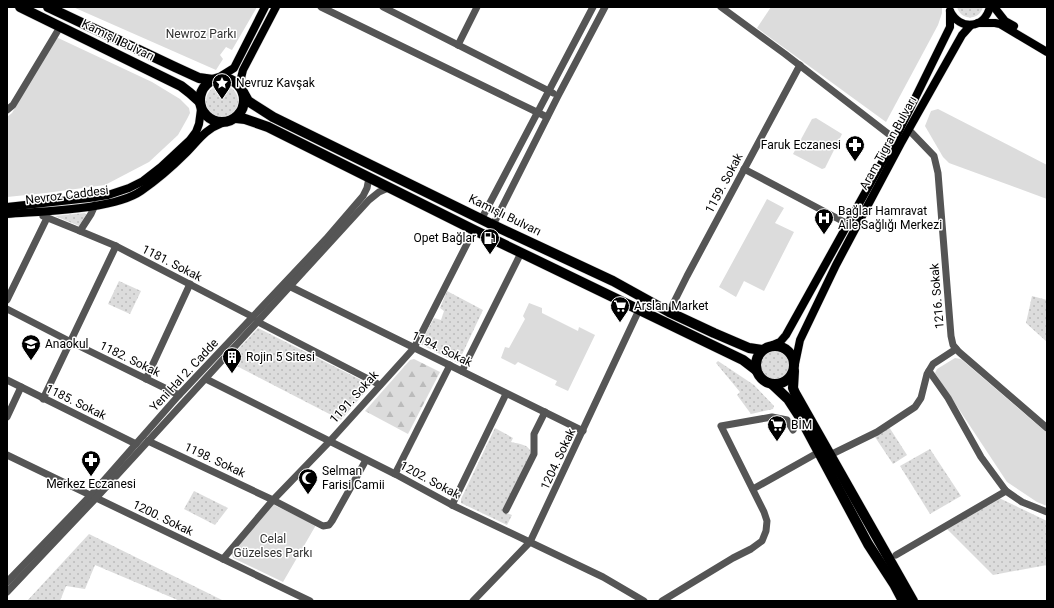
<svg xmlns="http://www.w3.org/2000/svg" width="1054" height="608" font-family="Roboto,sans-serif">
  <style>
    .grass { fill: url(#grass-dots) }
    .forest { fill: url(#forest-firs) }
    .park { fill: #dcdcdc }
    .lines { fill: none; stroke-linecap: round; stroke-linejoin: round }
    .major-casing { stroke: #dbdbdb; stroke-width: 9 }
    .highway-casing { stroke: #dbdbdb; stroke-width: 11 }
    .minor { stroke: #555; stroke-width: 7 }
    .major { stroke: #000; stroke-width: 8 }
    .highway { stroke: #000; stroke-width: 10 }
    .labels { text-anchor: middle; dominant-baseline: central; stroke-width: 3; stroke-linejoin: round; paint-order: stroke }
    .park-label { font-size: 12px; fill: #333; stroke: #fff }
    .street-label { font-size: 12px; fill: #000; stroke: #fff }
    .poi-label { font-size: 12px; fill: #000; stroke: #fff; text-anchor: start }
  </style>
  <defs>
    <pattern id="grass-dots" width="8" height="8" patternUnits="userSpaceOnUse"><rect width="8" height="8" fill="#dcdcdc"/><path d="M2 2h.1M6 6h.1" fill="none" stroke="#bbb" stroke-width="1.8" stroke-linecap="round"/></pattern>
    <pattern id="forest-firs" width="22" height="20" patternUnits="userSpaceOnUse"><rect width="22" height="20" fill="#dcdcdc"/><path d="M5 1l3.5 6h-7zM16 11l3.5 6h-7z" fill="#bbb"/></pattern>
  </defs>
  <rect width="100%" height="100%" fill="#fff"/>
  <g class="grass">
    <path d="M957,7h26c-4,14 -22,14 -26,0z"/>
    <circle cx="222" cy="101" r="16"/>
    <polygon points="85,213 86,215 79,226 55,216"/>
    <polygon points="119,281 141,291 130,314 108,304"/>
    <polygon points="447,291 483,310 458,363 420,344 434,318 441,320 444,311 440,308"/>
    <polygon points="1032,296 1047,300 1047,342 1026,323"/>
    <polygon points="258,328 371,385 341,420 227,361"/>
    <circle cx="775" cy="365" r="14"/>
    <polygon points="718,361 754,385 774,406 773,409 751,414 737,395 740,392 716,363"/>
    <polygon points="889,427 907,455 893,464 875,437"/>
    <path d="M495,428l18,10 -2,4c8,2 18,2 20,11l-27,59 8,3 -5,10 -46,-22v-4z"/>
    <polygon points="930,449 961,496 930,514 900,466"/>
    <polygon points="194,491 228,508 215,525 184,509"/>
    <polygon points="999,498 1047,521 1047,565 993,575 947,529"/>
    <polygon points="89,534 224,601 180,601 95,565 85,589 66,586 60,601 27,601"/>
  </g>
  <polygon class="forest" points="414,359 440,372 408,434 365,411 410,360"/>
  <g class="park">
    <polygon points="73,7 257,7 232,50 226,47 220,55 223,59 216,70"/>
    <polygon points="771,7 942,7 942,13 938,25 886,122 757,28"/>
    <polygon points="56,37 152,82 180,99 189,108 190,113 187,119 178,135 149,162 105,185 46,193 7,197 7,117 12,113"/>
    <polygon points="938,109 1047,165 1047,199 949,163 943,157 925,126 931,111"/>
    <polygon points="816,118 842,134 825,168 822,169 793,154 812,119"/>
    <polygon points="767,199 784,208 775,223 794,232 764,291 744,281 736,297 719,287"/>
    <polygon points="529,303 542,308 542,313 578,331 579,327 595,335 568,391 555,385 557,381 518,362 515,365 501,358 505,347 509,348 525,319 523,316"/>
    <polygon points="955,358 961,359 1047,433 1047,506 1037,502 1007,482 935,373 937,369"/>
    <polygon points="272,502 276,506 316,525 283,582 233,558 232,554"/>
  </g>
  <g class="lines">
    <g class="major-casing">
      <g id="major">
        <polyline points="994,7 1005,21 1014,26"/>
        <path d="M950,11c10,20 34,18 40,-4"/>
        <polyline points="978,23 995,23 1000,24 1047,52"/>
        <polyline points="218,78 234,68 265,7"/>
        <polyline points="243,92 241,78 243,70 276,7"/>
        <polyline points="7,207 89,198 108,195 129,188 143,181 161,167 190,140 196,132 199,124 201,109"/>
        <path d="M7,214c34,-3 107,-4 134,-23 16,-11 31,-24 44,-37 14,-14 19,-24 37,-31"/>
        <polyline points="773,345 780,342 786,335 895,139 950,27 950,11"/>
        <polyline points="795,364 800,340 836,265 901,143 962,35 971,25"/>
      </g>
    </g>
    <g class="highway-casing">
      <g id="highway">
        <polyline points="20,7 181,86 190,93 200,102"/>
        <polyline points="48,7 175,67 199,78 213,80"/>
        <circle cx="222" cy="100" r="22"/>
        <polyline points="243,92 248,101 273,117 493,225 613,281 669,312 714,333 749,348 762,350"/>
        <polyline points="236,118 245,119 268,127 474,230 743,360 756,370"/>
        <circle cx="775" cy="365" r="19"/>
        <polyline points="794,371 793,388 795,393 913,601"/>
        <polyline points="772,384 788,399 801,419 868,544 894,584 903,601"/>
      </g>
    </g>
    <g class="minor">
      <polyline points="321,7 547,117"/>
      <polyline points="383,7 553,93"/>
      <polyline points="721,7 785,54 895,139"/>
      <polyline points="458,45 477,7"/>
      <polyline points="7,110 13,105 60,27"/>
      <polyline points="909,130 934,156 938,173 951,336 953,345 959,352 1047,428"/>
      <polyline points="744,169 848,224"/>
      <polyline points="43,216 80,231 91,214 95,205"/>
      <polyline points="482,218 593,7"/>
      <polyline points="493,225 558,96 605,7"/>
      <polyline points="80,231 116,246 253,317"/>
      <polyline points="291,287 583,431"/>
      <polyline points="7,300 47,218"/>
      <polyline points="7,309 71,342 179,395"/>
      <polyline points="669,312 687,276 800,65"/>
      <polyline points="258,322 380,385"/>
      <polyline points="462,371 521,253"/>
      <polyline points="929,371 948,398 981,457 1006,491 1022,502 1047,512"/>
      <polyline points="146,379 190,284"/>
      <polyline points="206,379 395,474 452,505 603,577 644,601"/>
      <polyline points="7,380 136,444"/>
      <polyline points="43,399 116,246"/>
      <polyline points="7,417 21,387"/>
      <polyline points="148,441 273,500 323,526 329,525 332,521 366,460"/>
      <polyline points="7,455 310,601"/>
      <polyline points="830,455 877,432 915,407 921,398 927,374 933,364 956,349"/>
      <polyline points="395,474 450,365"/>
      <polyline points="753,489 819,452"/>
      <polyline points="452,505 506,394"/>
      <polyline points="506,510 534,454 534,434 545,412"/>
      <polyline points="896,555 1006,491"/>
      <polyline points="223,559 273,500 329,442 414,348 474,230"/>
      <polyline points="7,582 91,495 179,395 326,239 363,196 367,188 369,178"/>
      <polyline points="7,592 96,498 369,200 379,192 388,188"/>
      <polyline points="473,601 530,542 639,310"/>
      <polyline points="662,601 733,558 751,549 762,541 766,531 767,521 764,512 721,426 772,417 787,420 793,430"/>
    </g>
    <use href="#major" class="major"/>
    <use href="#highway" class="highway"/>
  </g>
  <defs>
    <g id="sight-pin" transform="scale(1)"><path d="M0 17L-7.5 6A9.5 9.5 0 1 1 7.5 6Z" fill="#000" stroke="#fff"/><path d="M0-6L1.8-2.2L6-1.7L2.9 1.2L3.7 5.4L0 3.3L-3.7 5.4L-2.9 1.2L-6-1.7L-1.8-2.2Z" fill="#fff"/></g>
    <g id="pharmacy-pin" transform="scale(1)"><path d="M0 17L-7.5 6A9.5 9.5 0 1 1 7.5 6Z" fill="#000" stroke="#fff"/><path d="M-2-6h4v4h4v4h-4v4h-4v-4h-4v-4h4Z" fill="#fff"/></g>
    <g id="hospital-pin" transform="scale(1)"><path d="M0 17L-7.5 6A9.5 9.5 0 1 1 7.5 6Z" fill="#000" stroke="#fff"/><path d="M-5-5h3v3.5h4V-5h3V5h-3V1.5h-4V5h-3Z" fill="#fff"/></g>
    <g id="fuel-pin" transform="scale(1)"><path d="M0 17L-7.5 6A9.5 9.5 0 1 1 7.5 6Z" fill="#000" stroke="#fff"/><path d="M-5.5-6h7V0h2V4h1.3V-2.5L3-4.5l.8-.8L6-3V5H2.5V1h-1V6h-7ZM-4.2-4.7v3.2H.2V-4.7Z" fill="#fff"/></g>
    <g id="supermarket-pin" transform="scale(1)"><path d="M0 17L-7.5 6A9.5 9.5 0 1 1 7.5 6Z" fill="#000" stroke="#fff"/><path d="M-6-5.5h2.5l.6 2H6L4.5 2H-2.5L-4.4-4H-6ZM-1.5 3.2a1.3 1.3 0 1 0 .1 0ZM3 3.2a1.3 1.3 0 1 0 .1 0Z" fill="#fff"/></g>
    <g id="school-pin" transform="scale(1)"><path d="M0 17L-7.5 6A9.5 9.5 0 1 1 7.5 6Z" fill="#000" stroke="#fff"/><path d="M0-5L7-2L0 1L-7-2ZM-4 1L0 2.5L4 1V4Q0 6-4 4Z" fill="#fff"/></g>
    <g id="building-pin" transform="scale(1)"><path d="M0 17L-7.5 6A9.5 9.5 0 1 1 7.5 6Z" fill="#000" stroke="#fff"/><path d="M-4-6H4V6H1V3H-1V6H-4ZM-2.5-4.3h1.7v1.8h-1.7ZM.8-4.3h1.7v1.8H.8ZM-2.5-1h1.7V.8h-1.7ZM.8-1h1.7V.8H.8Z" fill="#fff"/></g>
    <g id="mosque-pin" transform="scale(1)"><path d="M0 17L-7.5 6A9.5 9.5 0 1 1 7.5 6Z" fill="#000" stroke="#fff"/><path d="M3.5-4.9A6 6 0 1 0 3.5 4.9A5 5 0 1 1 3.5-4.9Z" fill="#fff"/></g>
  </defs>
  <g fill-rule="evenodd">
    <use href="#sight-pin" x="222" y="83"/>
    <use href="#pharmacy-pin" x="855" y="145"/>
    <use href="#hospital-pin" x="824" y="218"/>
    <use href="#fuel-pin" x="490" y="238"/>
    <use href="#supermarket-pin" x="620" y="306"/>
    <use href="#school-pin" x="31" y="344"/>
    <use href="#building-pin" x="232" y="357"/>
    <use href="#supermarket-pin" x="777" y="425"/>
    <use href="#pharmacy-pin" x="91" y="460"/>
    <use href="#mosque-pin" x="308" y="478"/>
  </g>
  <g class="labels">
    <g class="park-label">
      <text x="201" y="34">Newroz Parkı</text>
      <text x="273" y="539">Celal<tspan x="273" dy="14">Güzelses Parkı</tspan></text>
    </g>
    <g class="street-label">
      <text transform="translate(118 40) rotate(26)">Kamışlı Bulvarı</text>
      <text transform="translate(888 143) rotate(-61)">Aram Tigran Bulvarı</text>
      <text transform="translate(724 183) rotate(-62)">1159. Sokak</text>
      <text transform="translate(67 195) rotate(-7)">Nevroz Caddesi</text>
      <text transform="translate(505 215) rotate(26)">Kamışlı Bulvarı</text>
      <text transform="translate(172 263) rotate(27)">1181. Sokak</text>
      <text transform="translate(937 296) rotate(-95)">1216. Sokak</text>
      <text transform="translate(442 349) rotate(26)">1194. Sokak</text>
      <text transform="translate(130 359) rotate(26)">1182. Sokak</text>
      <text transform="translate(184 375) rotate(-47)">Yeni Hal 2. Cadde</text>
      <text transform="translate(354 397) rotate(-48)">1191. Sokak</text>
      <text transform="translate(76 402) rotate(26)">1185. Sokak</text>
      <text transform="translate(558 459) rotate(-65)">1204. Sokak</text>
      <text transform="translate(215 460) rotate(25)">1198. Sokak</text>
      <text transform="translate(430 480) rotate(28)">1202. Sokak</text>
      <text transform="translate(163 518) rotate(26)">1200. Sokak</text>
    </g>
    <g class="poi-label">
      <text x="236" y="83">Nevruz Kavşak</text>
      <text x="841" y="145" text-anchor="end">Faruk Eczanesi</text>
      <text x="838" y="211">Bağlar Hamravat<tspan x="838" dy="14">Aile Sağlığı Merkezi</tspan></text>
      <text x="476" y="238" text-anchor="end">Opet Bağlar</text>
      <text x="634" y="306">Arslan Market</text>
      <text x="45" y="344">Anaokul</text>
      <text x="246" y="357">Rojin 5 Sitesi</text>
      <text x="791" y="425">BİM</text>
      <text x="322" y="471">Selman<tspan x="322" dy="14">Farisi Camii</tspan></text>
      <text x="91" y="484" text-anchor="middle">Merkez Eczanesi</text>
    </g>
  </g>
  <rect width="1054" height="608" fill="none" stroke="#000000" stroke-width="16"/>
</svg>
